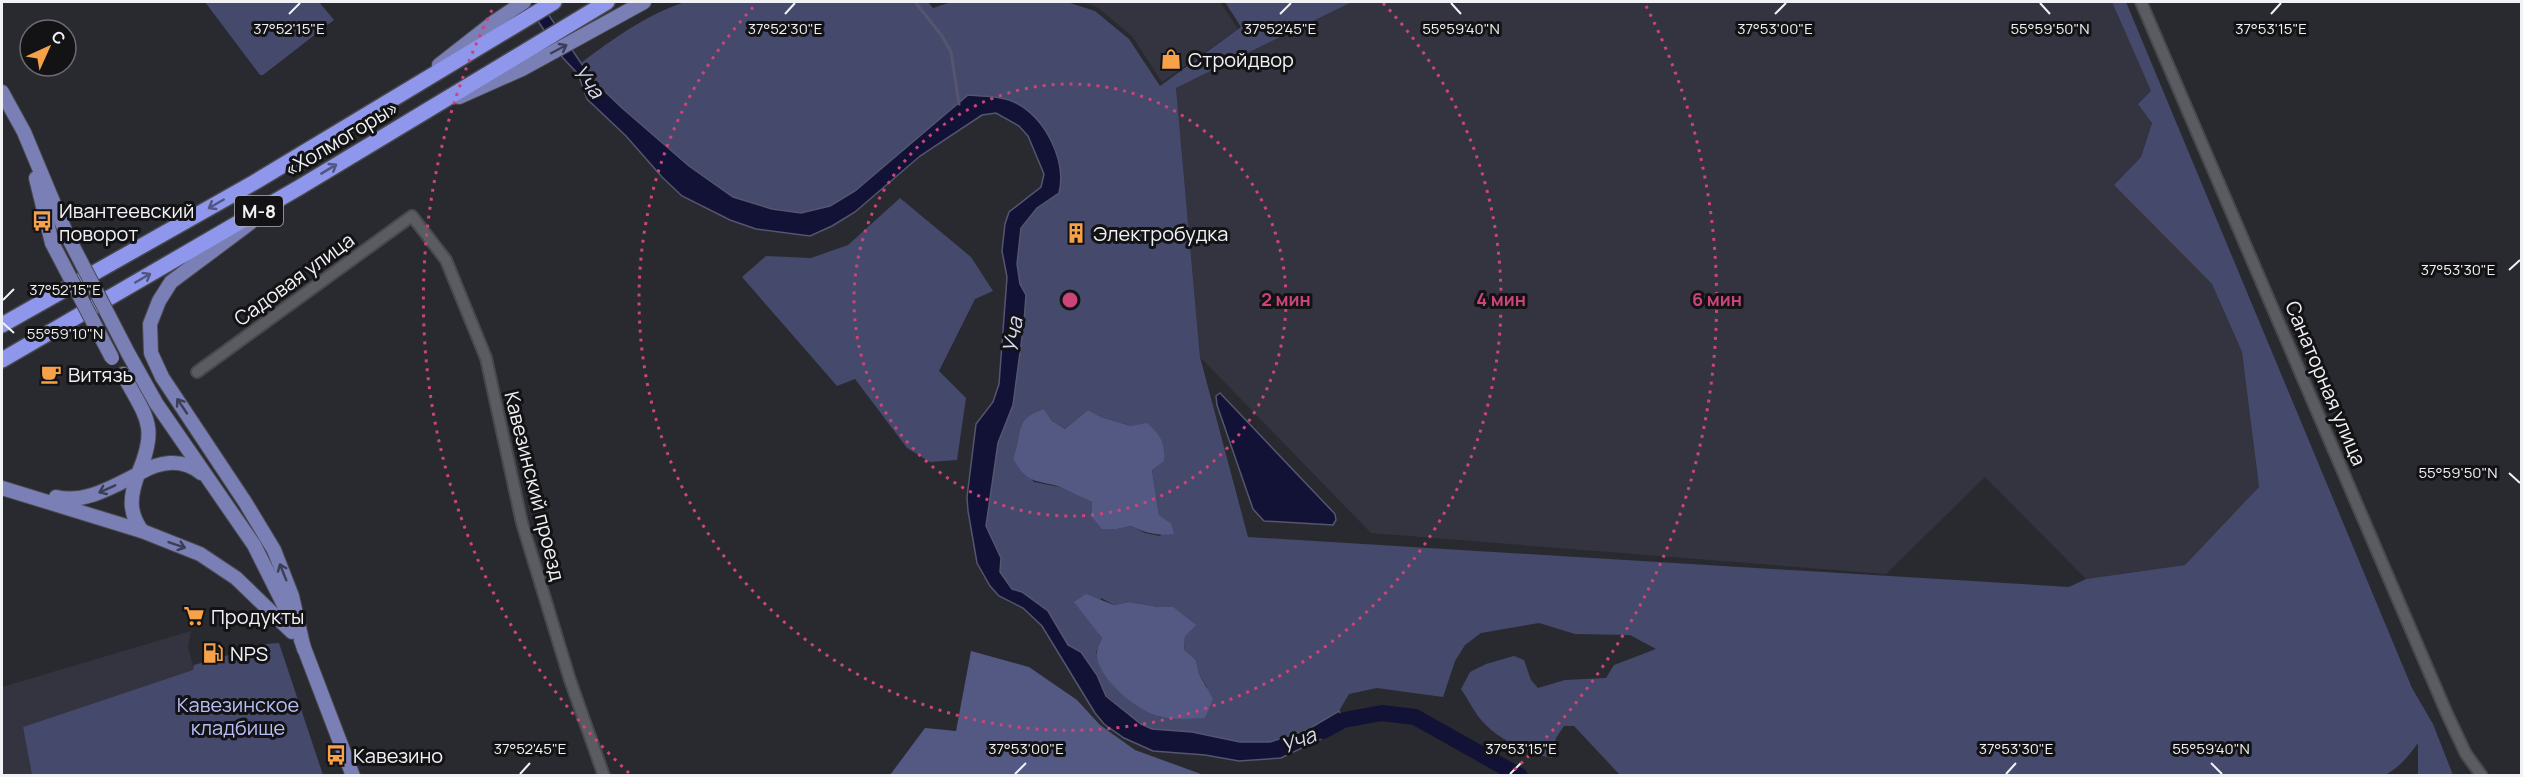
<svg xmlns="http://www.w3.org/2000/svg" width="2523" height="777" font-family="Manrope,sans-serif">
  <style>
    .built { fill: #33343f }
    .green { fill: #45496b; fill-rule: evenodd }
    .forest { fill: #545983 }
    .water { fill: #121236; stroke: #55556f; stroke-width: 1.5 }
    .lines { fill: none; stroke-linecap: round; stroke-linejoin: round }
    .stream { stroke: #55556f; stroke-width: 3 }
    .river { stroke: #121236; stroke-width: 16 }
    .minor-casing { stroke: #48494d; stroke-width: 14 }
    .major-casing { stroke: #48494d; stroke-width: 16 }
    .highway-casing { stroke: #48494d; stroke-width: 18 }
    .minor { stroke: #5b5c62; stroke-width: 10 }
    .major { stroke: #7a7fb5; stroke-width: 14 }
    .highway { stroke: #8f97ec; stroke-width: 15 }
    .major-bridge-casing { stroke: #48494d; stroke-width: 16; stroke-linecap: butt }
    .major-bridge { stroke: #7a7fb5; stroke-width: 14 }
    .oneway { stroke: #3c3e55 }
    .oneway2 { stroke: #515580 }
    .ticks { fill: none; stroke: #f1f2f5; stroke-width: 2 }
    .ring { fill: none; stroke: #cb447a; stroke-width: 3; stroke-dasharray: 3 6 }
    .labels { text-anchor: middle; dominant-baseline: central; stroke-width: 6; stroke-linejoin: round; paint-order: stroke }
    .shield { fill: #131315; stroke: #aeafb2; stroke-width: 1.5 }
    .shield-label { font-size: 18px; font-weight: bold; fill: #f1f2f5 }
    .poi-label { font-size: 20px; fill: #f1f2f5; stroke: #131315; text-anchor: start }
    .street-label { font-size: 20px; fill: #f1f2f5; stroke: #131315 }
    .park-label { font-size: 20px; fill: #b8bff7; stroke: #131315 }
    .water-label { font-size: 21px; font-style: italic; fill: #d4d8f4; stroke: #131315 }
    .ticks-label { font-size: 15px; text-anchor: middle; fill: #f1f2f5; stroke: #131315; stroke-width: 6; stroke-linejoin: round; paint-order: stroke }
    .centre { fill: #cb447a; stroke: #131315; stroke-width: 3 }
    .ring-label { font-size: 18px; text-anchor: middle; font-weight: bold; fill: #cb447a; stroke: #131315; stroke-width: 6; stroke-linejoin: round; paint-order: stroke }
  </style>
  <rect width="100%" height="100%" fill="#292a30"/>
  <g class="built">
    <polygon points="1081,2 1220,2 1238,29 1162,82 1132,36 1097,7"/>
    <polygon points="1352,2 2112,2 2151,91 2152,123 2141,157 2114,185 2212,284 2242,352 2259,488 2185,565 2086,579 1985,477 1886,574 1371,533 1200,357 1176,88"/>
    <polygon points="191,631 188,647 194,670 23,727 32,775 2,776 2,687"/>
  </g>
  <g class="green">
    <polygon points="205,2 319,2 334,20 263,75 260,75"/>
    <path d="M685,2h243l5,6 18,-6h116l28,9 34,28 31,47 81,-59 -16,-25h127l-176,86 24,269 48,180 821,50 17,-8 99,-14 74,-78 -17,-135 -30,-68 -98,-99 27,-28 11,-34 -14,-19 13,-13 -39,-89h14l286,686 21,36 20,51h-35v-32c-10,14 -19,25 -35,33l-763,-1 -46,-49h-10l-8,12 -4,20c-25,-5 -53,-18 -70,-37 -8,-9 -14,-22 -21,-32l9,-17 16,-8 28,-8 10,4 7,20 7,8 27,-8 41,-2 8,-13 42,-16 -26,-14 -55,-1 -36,-11 -58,10 -16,12 -10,16 -12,36 -66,-9 -28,6 -10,17 -32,19 -36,12h-31l-48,-10 -40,-3 -11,-5 -35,-29 -9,-20 -16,-23 -13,-7 -20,-34 -26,-19 -10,-3 -12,-17 1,-14 -15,-32 12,-83 15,-38 11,-83 2,-27 -6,-11 -3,-20 4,-36 16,-20 22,-15 -3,-43 -14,-25 -74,-30 -113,97 -25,14 -29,7 -29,-4 -39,-12 -44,-31 -68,-59 -30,-29 -10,-15c33,-25 65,-48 104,-61zM1044,409l8,12 13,8 23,-19 13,7 30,9 21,44 7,45 12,8 -11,13 -15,-3 -14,-7 -14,3 -25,-27 -28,-14 -30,-6 -21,-24c10,-25 0,-38 31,-49zM1101,598l13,7 15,-3 30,5h14l12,29 -1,15 12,9 3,14 8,13 -2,31 -45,-1 -64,-64 6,-15 -9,-13z"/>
    <polygon points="900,198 971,257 993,291 975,299 939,371 966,398 957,460 930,462 907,448 855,379 837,386 742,277 766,256 811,258 848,245"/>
    <polygon points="279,643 323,775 32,775 23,727 193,670 194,665 266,644"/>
  </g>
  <g class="forest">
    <path d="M1044,409l8,12 13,8 23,-19 13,7 30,9 16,-3c14,12 18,20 17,38l-12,9 7,45 12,8 3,11c-17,2 -28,-1 -43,-8l-14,3h-15l-10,-12v-15c-10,-4 -18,-9 -27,-13 -26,-11 -37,-1 -52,-31 10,-25 0,-39 31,-49z"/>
    <path d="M1086,594l28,11 15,-3 30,5h14l23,18 -11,11 -1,14 12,10 3,14 14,25 -8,19c-15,1 -33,2 -47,-2 -22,-6 -59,-37 -61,-60 -1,-6 3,-13 5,-18l-28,-36z"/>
    <polygon points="971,651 1029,667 1077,700 1100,725 1135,750 1201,774 1237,775 890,775 925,728 956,731"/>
  </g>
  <g class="water">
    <path d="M525,2h15l51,76 30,29 68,59 44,31 39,12 29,4 29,-7 25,-15 113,-96c15,1 32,1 46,7 31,15 53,58 45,91l-22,15 -16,20 -4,36 3,20 6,11 -2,27 -11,83 -15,38 -12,83 15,32 -1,14 12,17 10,3 26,19 20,34 13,7 16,23 9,21 35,28 11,5 40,3 48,10h30l37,-12 32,-19 7,16 -65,31 -42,3 -34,-6 -52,-4 -29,-13 -20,-14 -9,-11 -53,-87 -19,-18 -24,-12 -9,-10 -13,-23 -9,-52 -1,-14 9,-73 17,-22 6,-18 8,-107 -5,-26 3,-27 4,-12 32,-25 3,-13 -16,-38 -9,-10 -23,-13 -14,2 -62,41 -65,56 -23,14 -22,10 -54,-7 -26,-9 -48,-24 -20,-19 -36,-41 -39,-37 -9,-25 -15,-16z"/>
    <polygon points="1220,393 1335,514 1336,520 1333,525 1264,521 1253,509 1217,405 1216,396"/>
  </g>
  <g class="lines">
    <polyline class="stream" points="915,2 942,36 951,52 959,104"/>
    <polyline class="river" points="1323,731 1344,720 1382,713 1415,717 1520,776"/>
    <g class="minor-casing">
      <g id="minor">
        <polyline points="2141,2 2448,716 2466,754 2482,776"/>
        <polyline points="197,372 412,216 446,260 486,358 522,523 570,680 604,776"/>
      </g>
    </g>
    <g class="major-casing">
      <g id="major">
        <polyline points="439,65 494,22 524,2"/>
        <polyline points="2,92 24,132 67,235"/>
        <polyline points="459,97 522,69 644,2"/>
        <polyline points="36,178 52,243"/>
        <polyline points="250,223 171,282 159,301 150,324 151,353 162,377 245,502 274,550 292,596 304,649"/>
        <polyline points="128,353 156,403 254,545 293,623"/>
        <polyline points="2,488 142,531 200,554 236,578 292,632"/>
        <path d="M56,497c29,7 56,-10 82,-23 21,-49 8,-56 -15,-100"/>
        <path d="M142,531c-14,-19 -12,-35 -4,-57 20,-12 43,-17 63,-1"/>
        <polyline points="301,640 353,776"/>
      </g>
    </g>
    <g class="highway-casing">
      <g id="highway">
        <polyline points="2,325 255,182 554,2"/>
        <polyline points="2,360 300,187 607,2"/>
      </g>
    </g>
    <use href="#minor" class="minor"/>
    <use href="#major" class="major"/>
    <use href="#highway" class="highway"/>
    <g class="major-bridge-casing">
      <g id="major-bridge">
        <polyline points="67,235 128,353"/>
        <polyline points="52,243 112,358"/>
      </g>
    </g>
    <use href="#major-bridge" class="major-bridge"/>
  </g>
  <defs><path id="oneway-shaft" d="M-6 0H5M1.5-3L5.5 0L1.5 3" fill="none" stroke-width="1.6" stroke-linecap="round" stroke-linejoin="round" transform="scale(1.5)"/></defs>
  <g class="oneway">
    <use href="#oneway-shaft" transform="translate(559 49) rotate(-28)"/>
    <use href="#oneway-shaft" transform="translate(182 406) rotate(-124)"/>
    <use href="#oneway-shaft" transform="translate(107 489) rotate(156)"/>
    <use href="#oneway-shaft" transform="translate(177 545) rotate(19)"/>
    <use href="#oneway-shaft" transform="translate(283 572) rotate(-112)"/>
  </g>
  <g class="oneway2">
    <use href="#oneway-shaft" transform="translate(329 169) rotate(-31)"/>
    <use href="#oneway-shaft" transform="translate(216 204) rotate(150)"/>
    <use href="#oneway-shaft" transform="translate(143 278) rotate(-30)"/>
  </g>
  <path class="ticks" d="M1451,3l10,11M2040,3l10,11M289,14l11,-11M785,14l10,-11M1280,14l11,-11M1775,14l11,-11M2271,14l10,-11M2509,270l11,-10M3,300l11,-11M3,323l11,10M2509,473l11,10M2211,763l11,11M520,774l10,-11M1015,774l11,-11M1510,774l11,-11M2006,774l10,-11"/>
  <g class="ring">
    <circle cx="1070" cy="300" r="216"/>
    <path d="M1383 3A431 431 0 1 1 757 3"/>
    <path d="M629 773A647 647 0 0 1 494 6M1646 6A647 647 0 0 1 1511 773"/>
  </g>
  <defs>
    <g id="shop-bare" transform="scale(1.62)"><path d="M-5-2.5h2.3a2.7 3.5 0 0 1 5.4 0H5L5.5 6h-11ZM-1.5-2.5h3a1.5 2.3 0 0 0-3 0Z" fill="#f7a149" stroke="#131315" stroke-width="2.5" paint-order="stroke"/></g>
    <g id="bus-bare" transform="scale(1.62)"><path d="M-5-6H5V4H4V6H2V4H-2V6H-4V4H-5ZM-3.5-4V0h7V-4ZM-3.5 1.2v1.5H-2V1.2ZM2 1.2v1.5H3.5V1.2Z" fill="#f7a149" stroke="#131315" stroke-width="2.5" paint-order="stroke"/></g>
    <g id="building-bare" transform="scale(1.62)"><path d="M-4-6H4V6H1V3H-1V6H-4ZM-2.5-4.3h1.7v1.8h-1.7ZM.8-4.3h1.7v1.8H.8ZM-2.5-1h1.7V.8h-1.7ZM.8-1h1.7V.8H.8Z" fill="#f7a149" stroke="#131315" stroke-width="2.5" paint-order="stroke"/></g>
    <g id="cafe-bare" transform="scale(1.62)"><path d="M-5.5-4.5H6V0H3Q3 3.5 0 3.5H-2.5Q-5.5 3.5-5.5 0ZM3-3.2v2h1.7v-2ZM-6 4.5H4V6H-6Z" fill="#f7a149" stroke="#131315" stroke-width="2.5" paint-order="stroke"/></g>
    <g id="supermarket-bare" transform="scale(1.62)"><path d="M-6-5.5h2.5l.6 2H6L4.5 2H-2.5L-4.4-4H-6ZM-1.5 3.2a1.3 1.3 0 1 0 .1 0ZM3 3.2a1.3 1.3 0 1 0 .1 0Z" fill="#f7a149" stroke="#131315" stroke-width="2.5" paint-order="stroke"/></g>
    <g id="fuel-bare" transform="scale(1.62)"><path d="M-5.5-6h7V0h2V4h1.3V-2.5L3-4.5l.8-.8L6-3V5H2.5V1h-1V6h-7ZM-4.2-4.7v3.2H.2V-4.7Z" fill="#f7a149" stroke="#131315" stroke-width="2.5" paint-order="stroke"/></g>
  </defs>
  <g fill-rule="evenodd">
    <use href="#shop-bare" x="1171" y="59"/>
    <use href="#bus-bare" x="42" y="221"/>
    <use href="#building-bare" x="1076" y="233"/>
    <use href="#cafe-bare" x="51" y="374"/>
    <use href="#supermarket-bare" x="194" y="616"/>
    <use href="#fuel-bare" x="213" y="653"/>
    <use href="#bus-bare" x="336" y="755"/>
  </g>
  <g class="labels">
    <rect class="shield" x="235" y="196" width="48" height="30" rx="4.5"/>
    <g class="shield-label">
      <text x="259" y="211">М-8</text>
    </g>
    <g class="poi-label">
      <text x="1188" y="59">Стройдвор</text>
      <text x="59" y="210">Ивантеевский<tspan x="59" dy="23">поворот</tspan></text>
      <text x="1093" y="233">Электробудка</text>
      <text x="68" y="374">Витязь</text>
      <text x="211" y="616">Продукты</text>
      <text x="230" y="653">NPS</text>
      <text x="353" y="755">Кавезино</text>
    </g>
    <g class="street-label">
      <text transform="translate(341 138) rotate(-31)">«Холмогоры»</text>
      <text transform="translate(294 279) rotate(-36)">Садовая улица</text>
      <text transform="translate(2326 383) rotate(67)">Санаторная улица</text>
      <text transform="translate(535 486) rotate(76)">Кавезинский проезд</text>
    </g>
    <g class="park-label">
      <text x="238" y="704">Кавезинское<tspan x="238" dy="23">кладбище</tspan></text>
    </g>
    <g class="water-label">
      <text transform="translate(589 81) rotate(53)">Уча</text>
      <text transform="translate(1012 335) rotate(-81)">Уча</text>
      <text transform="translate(1298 740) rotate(-22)">Уча</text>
    </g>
  </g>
  <g class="ticks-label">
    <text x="289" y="34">37°52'15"E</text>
    <text x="785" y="34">37°52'30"E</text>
    <text x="1280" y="34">37°52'45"E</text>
    <text x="1461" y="34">55°59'40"N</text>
    <text x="1775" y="34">37°53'00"E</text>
    <text x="2050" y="34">55°59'50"N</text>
    <text x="2271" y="34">37°53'15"E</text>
    <text x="2458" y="275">37°53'30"E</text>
    <text x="65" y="295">37°52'15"E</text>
    <text x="65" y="339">55°59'10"N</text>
    <text x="2458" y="478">55°59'50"N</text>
    <text x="530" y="754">37°52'45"E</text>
    <text x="1026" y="754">37°53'00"E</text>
    <text x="1521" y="754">37°53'15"E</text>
    <text x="2016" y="754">37°53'30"E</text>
    <text x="2211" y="754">55°59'40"N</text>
  </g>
  <circle cx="1070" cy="300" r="9" class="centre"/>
  <g class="ring-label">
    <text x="1286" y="306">2 мин</text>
    <text x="1501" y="306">4 мин</text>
    <text x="1717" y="306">6 мин</text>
  </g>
  <rect width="2523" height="777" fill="none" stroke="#f1f2f5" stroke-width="6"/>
  <g transform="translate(48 48) rotate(45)"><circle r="28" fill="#131315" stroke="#6c6c6f" stroke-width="1.5"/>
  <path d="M0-4.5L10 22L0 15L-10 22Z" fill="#f7a149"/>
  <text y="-9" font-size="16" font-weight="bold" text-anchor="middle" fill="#f1f2f5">С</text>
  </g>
</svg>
